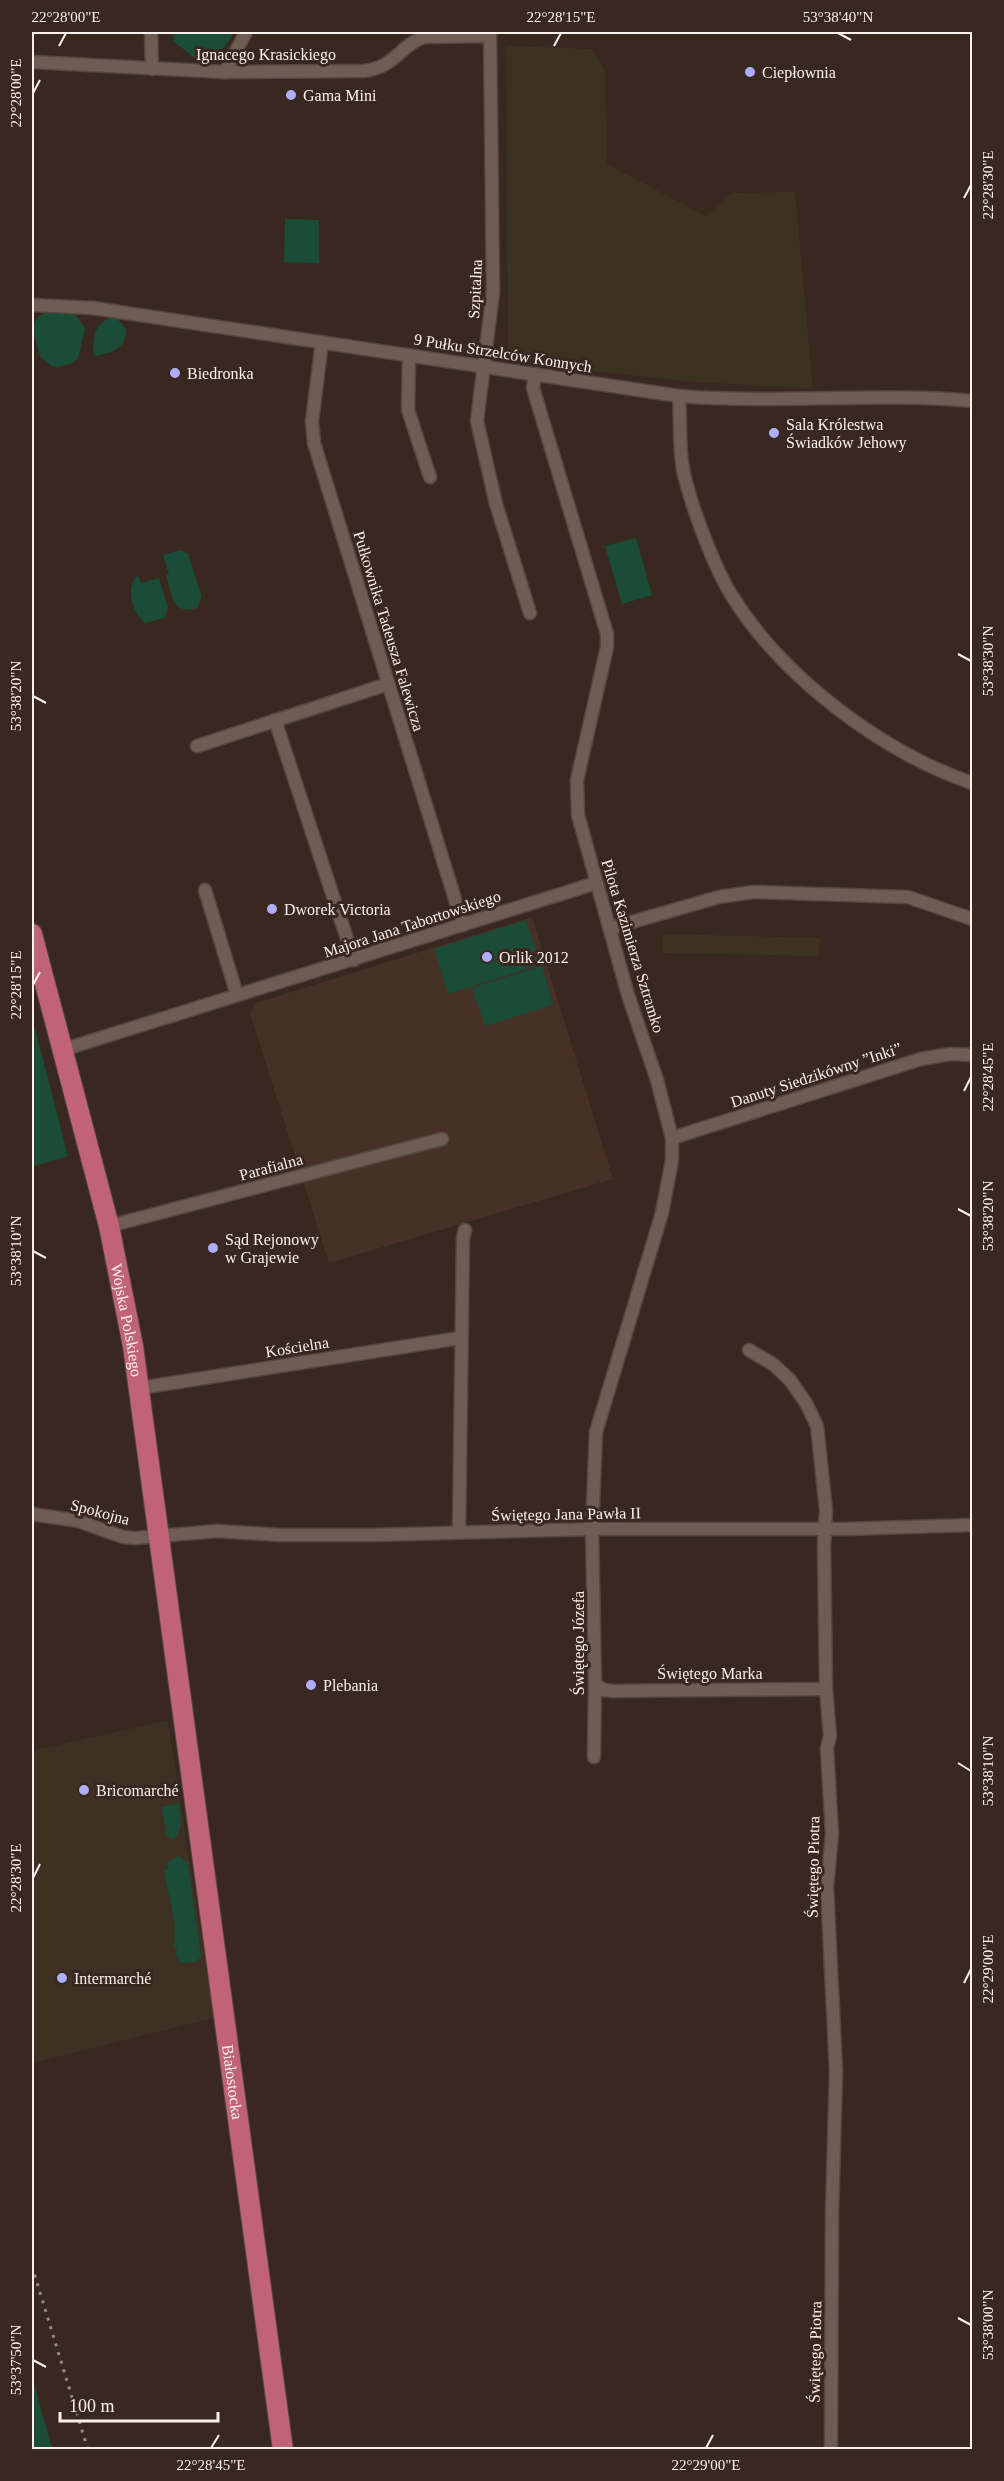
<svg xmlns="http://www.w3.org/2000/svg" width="1004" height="2481" font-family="Georgia,serif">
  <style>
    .commercial { fill: #3e3123 }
    .industrial { fill: #3b3222 }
    .built { fill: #473026 }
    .green { fill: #1a4c37 }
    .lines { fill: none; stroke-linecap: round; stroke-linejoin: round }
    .street-casing { stroke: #544640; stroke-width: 15 }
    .primary-casing { stroke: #544640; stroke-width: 22 }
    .street { stroke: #6f5c53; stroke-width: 12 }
    .primary { stroke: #c16377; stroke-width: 20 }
    .rail { stroke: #978983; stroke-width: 3; stroke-dasharray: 3 6; stroke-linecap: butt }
    .ticks { fill: none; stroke: #fbf0eb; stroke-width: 2 }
    .poi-dot { fill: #afaefa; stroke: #382820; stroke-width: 2 }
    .labels { text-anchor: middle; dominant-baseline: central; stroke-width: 6; stroke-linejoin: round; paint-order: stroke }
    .street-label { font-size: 16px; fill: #fbf0eb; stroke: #382820 }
    .poi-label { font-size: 16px; fill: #fbf0eb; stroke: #382820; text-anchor: start }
    .neatline { fill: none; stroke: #fbf0eb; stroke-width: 2 }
    .ticks-label { font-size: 15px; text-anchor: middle; fill: #fbf0eb }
  </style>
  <rect width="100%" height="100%" fill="#382820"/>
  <polygon class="commercial" points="160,1722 168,1722 214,2018 32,2063 32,1751"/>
  <g class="industrial">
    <polygon points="506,46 592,49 605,71 607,164 706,216 732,193 795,192 813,389 682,381 508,361"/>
    <polygon points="663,934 820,938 819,956 663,953"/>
  </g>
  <polygon class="built" points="532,917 613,1179 329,1263 250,1013 256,1003"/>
  <g class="green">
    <polygon points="173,32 232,32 232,37 217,57 195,58 174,42"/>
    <polygon points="285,219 319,220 319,263 284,262"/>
    <polygon points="51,310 74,313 85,328 78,358 73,363 59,367 52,366 40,356 33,332 33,324 39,316"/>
    <path d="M115,316l11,13c0,20 -14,24 -32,27 -3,-19 2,-35 21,-40z"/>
    <polygon points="636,538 652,595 622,604 605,546"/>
    <path d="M181,550l7,4 14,43 -5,11c-26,7 -24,-12 -31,-33l3,-1 -6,-19z"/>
    <path d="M138,576l3,7 18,-5 9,30 -4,10 -18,5c-13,-7 -22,-38 -8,-47z"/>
    <polygon points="526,920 540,965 448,994 434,949"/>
    <polygon points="542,966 553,1005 485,1026 472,988"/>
    <polygon points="32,1017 68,1156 32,1167"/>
    <path d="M179,1803c2,14 5,25 -5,36l-7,-3 -6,-29z"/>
    <path d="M179,1856l9,7 13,94 -6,5 -14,1 -5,-8 1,-7 -3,-2c3,-26 -5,-48 -10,-75l4,-1 -1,-8z"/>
    <polygon points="32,2376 52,2449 32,2449"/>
  </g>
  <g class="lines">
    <g class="street-casing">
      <g id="street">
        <polyline points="151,32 152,69"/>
        <polyline points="490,32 493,292 477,421 496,504 530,613"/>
        <path d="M32,62l193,10 139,-1c32,-4 36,-26 60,-34l66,-1"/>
        <polyline points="225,72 246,32"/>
        <path d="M32,305l61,3 586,88c98,8 196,-4 293,5"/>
        <polyline points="322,342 312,421 314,443 463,925"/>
        <polyline points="409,355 408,410 430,477"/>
        <polyline points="535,374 533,388 607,634 607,647 577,780 578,815 628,995 657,1080 672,1138 672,1160 662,1213 596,1432 592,1529 595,1684 594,1757"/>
        <path d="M679,396c2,28 -1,59 7,86 8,31 29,87 46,114 51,82 150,156 240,187"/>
        <polyline points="275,720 354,960"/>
        <polyline points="197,746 388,684"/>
        <polyline points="205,890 237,995"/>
        <polyline points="611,928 719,897 753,892 908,897 972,919"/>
        <polyline points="62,1050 596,883"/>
        <polyline points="672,1138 921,1059 950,1054 972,1055"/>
        <polyline points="109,1226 442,1139"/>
        <polyline points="749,1350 774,1365 790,1380 806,1403 817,1426 826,1510 824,1546 826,1689 830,1736 827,1748 832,1834 827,1887 836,2071 832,2214 831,2450"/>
        <polyline points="140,1388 460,1338"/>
        <polyline points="32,1514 78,1521 123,1537 135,1538 218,1531 279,1535 374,1535 592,1529 845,1529 972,1525"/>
        <polyline points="459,1532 463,1239 465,1230"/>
        <polyline points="595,1684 604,1690 612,1691 826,1689"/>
      </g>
    </g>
    <g class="primary-casing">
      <g id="primary">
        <path id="s1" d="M32,934l77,292 24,120 150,1104"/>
      </g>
    </g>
    <use href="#street" class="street"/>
    <use href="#primary" class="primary"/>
    <polyline class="rail" points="32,2266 88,2450"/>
  </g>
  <path class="ticks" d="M838,33l13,7M59,46l7,-13M554,46l7,-13M33,93l7,-13M964,198l7,-13M958,654l13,7M33,696l13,7M33,985l7,-13M964,1091l7,-14M958,1209l13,7M33,1251l13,7M958,1763l13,8M33,1878l7,-14M964,1983l7,-14M958,2318l13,7M33,2360l13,7M211,2448l8,-13M706,2448l7,-13"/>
  <g class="poi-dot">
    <circle cx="750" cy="72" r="6"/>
    <circle cx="291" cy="95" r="6"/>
    <circle cx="175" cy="373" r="6"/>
    <circle cx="774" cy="433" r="6"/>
    <circle cx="272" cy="909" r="6"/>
    <circle cx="487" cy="957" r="6"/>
    <circle cx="213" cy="1248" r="6"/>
    <circle cx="311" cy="1685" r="6"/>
    <circle cx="84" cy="1790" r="6"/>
    <circle cx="62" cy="1978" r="6"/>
  </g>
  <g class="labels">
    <g class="street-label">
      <text x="266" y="54">Ignacego Krasickiego</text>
      <text transform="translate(475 289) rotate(-87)">Szpitalna</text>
      <text transform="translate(503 353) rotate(9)">9 Pułku Strzelców Konnych</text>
      <text transform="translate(389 631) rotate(73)">Pułkownika Tadeusza Falewicza</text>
      <text transform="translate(412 924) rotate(-18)">Majora Jana Tabortowskiego</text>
      <text transform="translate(633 946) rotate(73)">Pilota Kazimierza Sztramko</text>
      <text transform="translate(816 1075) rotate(-18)">Danuty Siedzikówny ”Inki”</text>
      <text transform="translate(271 1167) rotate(-15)">Parafialna</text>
      <text stroke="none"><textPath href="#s1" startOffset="398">Wojska Polskiego</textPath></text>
      <text transform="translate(297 1347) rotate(-9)">Kościelna</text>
      <text transform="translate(100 1512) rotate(15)">Spokojna</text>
      <text transform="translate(566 1514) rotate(-1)">Świętego Jana Pawła II</text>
      <text transform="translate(578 1643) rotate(-90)">Świętego Józefa</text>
      <text x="710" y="1673">Świętego Marka</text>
      <text transform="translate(813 1867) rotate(-89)">Świętego Piotra</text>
      <text stroke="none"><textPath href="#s1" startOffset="1167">Białostocka</textPath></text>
      <text transform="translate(815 2352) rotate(-89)">Świętego Piotra</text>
    </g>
    <g class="poi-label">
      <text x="762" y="72">Ciepłownia</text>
      <text x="303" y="95">Gama Mini</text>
      <text x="187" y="373">Biedronka</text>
      <text x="786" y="424">Sala Królestwa<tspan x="786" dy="18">Świadków Jehowy</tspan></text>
      <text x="284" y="909">Dworek Victoria</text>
      <text x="499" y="957">Orlik 2012</text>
      <text x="225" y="1239">Sąd Rejonowy<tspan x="225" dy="18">w Grajewie</tspan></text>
      <text x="323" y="1685">Plebania</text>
      <text x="96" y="1790">Bricomarché</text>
      <text x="74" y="1978">Intermarché</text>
    </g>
  </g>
  <rect width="1004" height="2481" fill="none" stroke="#382820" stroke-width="66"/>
  <path d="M60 2412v9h158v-9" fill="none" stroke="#fbf0eb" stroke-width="3"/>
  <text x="69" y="2412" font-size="18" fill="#fbf0eb" stroke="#382820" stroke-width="4.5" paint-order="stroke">100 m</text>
  <rect x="33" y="33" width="938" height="2415" class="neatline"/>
  <g class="ticks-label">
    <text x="66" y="22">22°28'00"E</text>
    <text x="561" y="22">22°28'15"E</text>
    <text x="838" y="22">53°38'40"N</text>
    <text transform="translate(16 93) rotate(-90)" y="5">22°28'00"E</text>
    <text transform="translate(988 185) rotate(-90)" y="5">22°28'30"E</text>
    <text transform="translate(988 661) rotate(-90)" y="5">53°38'30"N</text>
    <text transform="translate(16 696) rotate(-90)" y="5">53°38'20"N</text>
    <text transform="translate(16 985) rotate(-90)" y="5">22°28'15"E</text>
    <text transform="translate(988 1077) rotate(-90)" y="5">22°28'45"E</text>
    <text transform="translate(988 1216) rotate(-90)" y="5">53°38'20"N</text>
    <text transform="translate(16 1251) rotate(-90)" y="5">53°38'10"N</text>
    <text transform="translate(988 1771) rotate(-90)" y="5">53°38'10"N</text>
    <text transform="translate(16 1878) rotate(-90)" y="5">22°28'30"E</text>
    <text transform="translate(988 1969) rotate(-90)" y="5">22°29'00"E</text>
    <text transform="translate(988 2325) rotate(-90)" y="5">53°38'00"N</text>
    <text transform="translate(16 2360) rotate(-90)" y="5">53°37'50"N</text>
    <text x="211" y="2470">22°28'45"E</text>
    <text x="706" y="2470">22°29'00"E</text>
  </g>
</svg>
